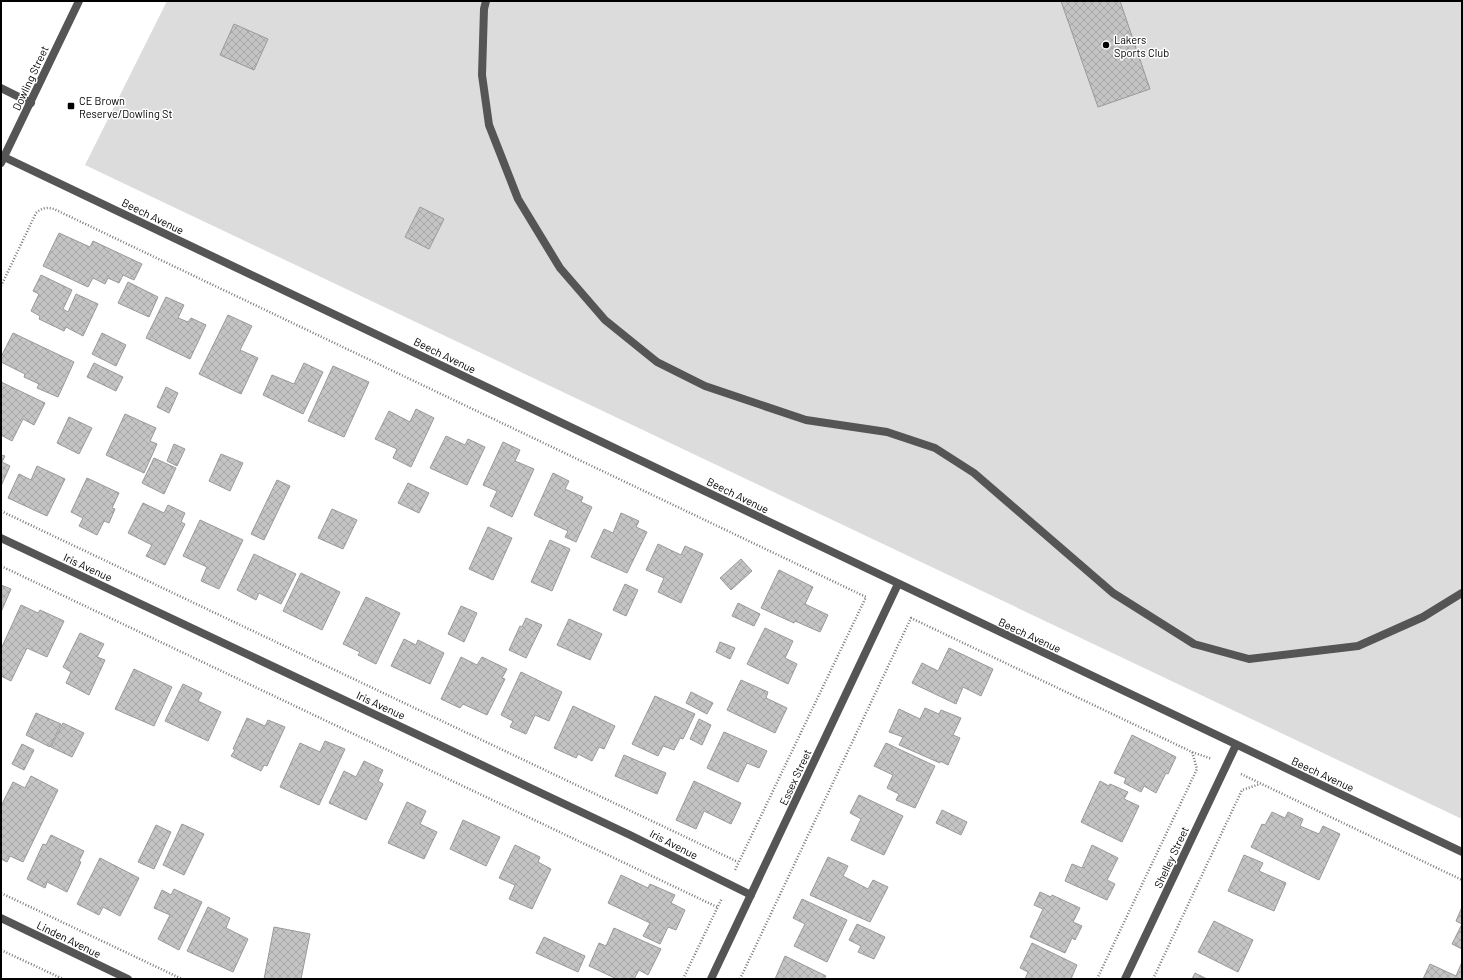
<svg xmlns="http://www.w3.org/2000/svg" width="1463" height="980" font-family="Barlow,sans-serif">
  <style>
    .pitch { fill: #dcdcdc }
    .building { fill: url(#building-cross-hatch); stroke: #999 }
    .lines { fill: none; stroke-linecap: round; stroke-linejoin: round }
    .path { stroke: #777; stroke-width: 2.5; stroke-dasharray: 1 2; stroke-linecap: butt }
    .service { stroke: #555; stroke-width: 8 }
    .minor { stroke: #555; stroke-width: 8 }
    .tertiary { stroke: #555; stroke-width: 8 }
    .poi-dot { fill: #000; stroke: #fff; stroke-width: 1.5 }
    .labels { text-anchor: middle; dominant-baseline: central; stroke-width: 3; stroke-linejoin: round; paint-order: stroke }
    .poi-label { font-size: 11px; fill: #000; stroke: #fff; text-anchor: start }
    .street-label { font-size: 11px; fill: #000; stroke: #fff }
  </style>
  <defs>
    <pattern id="building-cross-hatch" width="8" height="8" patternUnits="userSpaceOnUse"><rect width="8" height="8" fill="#c4c4c4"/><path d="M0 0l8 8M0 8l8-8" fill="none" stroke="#a7a7a7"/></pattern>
  </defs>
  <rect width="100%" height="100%" fill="#fff"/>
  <polygon class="pitch" points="167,1 1462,1 1462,819 85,165"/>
  <g class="building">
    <polygon points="1061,1 1120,1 1150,89 1098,107"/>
    <polygon points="234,24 268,39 254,70 220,55"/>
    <polygon points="420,207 444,219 429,249 405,237"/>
    <polygon points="59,233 90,247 93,241 142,264 134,280 123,275 119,283 108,278 105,284 93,278 88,287 43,266"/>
    <polygon points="41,275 72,290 63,309 68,312 76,294 98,304 83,336 66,327 64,331 39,319 40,316 31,311 39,294 33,291"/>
    <polygon points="128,282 158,297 149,317 118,303"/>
    <polygon points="166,297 184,305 178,318 188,322 191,318 206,325 190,359 146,338"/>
    <polygon points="228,315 252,326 240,350 258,358 241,394 199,374"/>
    <polygon points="13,333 74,362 58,397 37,388 39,384 24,377 25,374 1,362 1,357"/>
    <polygon points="102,333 126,345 116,366 92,354"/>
    <polygon points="94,363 123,377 116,391 87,377"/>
    <polygon points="304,363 323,372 303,414 263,395 272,375 294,384"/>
    <polygon points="333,366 369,382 344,437 308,421"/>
    <polygon points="1,382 45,403 34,425 23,419 12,441 1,435"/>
    <polygon points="166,387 178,393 169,413 157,407"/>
    <polygon points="416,409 434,418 411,467 393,458 397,449 375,439 389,411 410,422"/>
    <polygon points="125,414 156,428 150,441 157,444 144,473 106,455"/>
    <polygon points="69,417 92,428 79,454 57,443"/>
    <polygon points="446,436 465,445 468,439 485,447 467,485 430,468"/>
    <polygon points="503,442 520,450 515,461 534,469 512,517 490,506 497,491 483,485"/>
    <polygon points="174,444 185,449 177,466 167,461"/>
    <polygon points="221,454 243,463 230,491 209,481"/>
    <polygon points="1,455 5,456 2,462 10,466 1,486"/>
    <polygon points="154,458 176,468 164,494 142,483"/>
    <polygon points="37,466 65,479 47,516 8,498 19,474 31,480"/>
    <polygon points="553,473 569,481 565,489 583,497 581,502 592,507 576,542 565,537 568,531 534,515"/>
    <polygon points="87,478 119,493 112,508 115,509 109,523 104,521 97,535 79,526 83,518 71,512"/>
    <polygon points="277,480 290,486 264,540 251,534"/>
    <polygon points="408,483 429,493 419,513 398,503"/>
    <polygon points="143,503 164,513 168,505 185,513 181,522 185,524 165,565 146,556 152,545 128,533"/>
    <polygon points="332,509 357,520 343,549 318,538"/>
    <polygon points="621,513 639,521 636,527 647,532 627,573 591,557 604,529 613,533"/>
    <polygon points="200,520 243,540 219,589 201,581 207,567 183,556"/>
    <polygon points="488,527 512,538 493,580 469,569"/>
    <polygon points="550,540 570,549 552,591 531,582"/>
    <polygon points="658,544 681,555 685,546 703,554 681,603 658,592 664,578 646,570"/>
    <polygon points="254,554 296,574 281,604 259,593 256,600 237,590"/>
    <polygon points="741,559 752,571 731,590 720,578"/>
    <polygon points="779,570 813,587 805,604 828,615 820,632 795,621 794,623 761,608"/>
    <polygon points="301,573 340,592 322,630 283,611"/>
    <polygon points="625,584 638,590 626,616 613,610"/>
    <polygon points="1,585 11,589 1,612"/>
    <polygon points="366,597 400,613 376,664 358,655 360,652 343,644"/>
    <polygon points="738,603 760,614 754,626 732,616"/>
    <polygon points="21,605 38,613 40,610 64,621 47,657 27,648 11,681 1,676 1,649"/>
    <polygon points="461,606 477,613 464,642 448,634"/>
    <polygon points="526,618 542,625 526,658 509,650 520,626 522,627"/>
    <polygon points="569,619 602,634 590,660 557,645"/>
    <polygon points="765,628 793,641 785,658 797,664 788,684 747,664"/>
    <polygon points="80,633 104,644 97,657 105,660 89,695 66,683 71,672 63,667"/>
    <polygon points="404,639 416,645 418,640 444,653 430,684 391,666"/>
    <polygon points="720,642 735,648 730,659 716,652"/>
    <polygon points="949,648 993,669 981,696 963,687 956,704 912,683 922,663 938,671"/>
    <polygon points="461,657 477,665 482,657 507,669 502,678 505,679 487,715 463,704 460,708 441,699"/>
    <polygon points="134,669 172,687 154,726 115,709"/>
    <polygon points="521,672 562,692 549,721 535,715 526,734 510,727 513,721 501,715"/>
    <polygon points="741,680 768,692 766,698 787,708 775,733 727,710"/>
    <polygon points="183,684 202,693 198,701 221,712 208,741 165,721"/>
    <polygon points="691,692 713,703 707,714 686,703"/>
    <polygon points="655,696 695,714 683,739 680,738 674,750 663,746 658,756 632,744"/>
    <polygon points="573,706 615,726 604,749 599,747 592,761 578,754 576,758 554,748"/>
    <polygon points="925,708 939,714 941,710 961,718 953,735 960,738 948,765 940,761 940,763 899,745 903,737 889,732 899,709 920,719"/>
    <polygon points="36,713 61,724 50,747 26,735"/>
    <polygon points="247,718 265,726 268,720 285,727 267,766 264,765 261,771 231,756 235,750 233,749"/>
    <polygon points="699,719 711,725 702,745 690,739"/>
    <polygon points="63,723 84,733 72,757 51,747"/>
    <polygon points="724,732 767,751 759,768 747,763 738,782 707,768"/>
    <polygon points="1132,735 1176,757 1168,774 1166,773 1156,793 1144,786 1141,792 1124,783 1126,778 1114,773"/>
    <polygon points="325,741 345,749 319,805 280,787 300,743 320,752"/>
    <polygon points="886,743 935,766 915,808 896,800 899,794 887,788 893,775 874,766"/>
    <polygon points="22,744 34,750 24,770 12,764"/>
    <polygon points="624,755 666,773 657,794 615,776"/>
    <polygon points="364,761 383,770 378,781 383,784 366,820 329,803 344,771 356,777"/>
    <polygon points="31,776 58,790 23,862 10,856 7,862 1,859 1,806 13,782 25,788"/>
    <polygon points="694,781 741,803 731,824 704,811 696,829 676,820"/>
    <polygon points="1100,781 1109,786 1110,784 1128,792 1124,799 1139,806 1122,842 1081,822"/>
    <polygon points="859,795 903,816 884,855 851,840 861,819 850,813"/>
    <polygon points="407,802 426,811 420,824 437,832 424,859 388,843"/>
    <polygon points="942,810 967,822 961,835 936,823"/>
    <polygon points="1272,812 1285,818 1288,812 1303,819 1300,826 1319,834 1323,826 1340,834 1319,880 1251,847 1262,824 1265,825"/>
    <polygon points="463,820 500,837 486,866 450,849"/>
    <polygon points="182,824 204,834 184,875 163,865"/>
    <polygon points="156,825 171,832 154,869 138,862"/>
    <polygon points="51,835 84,851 79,861 81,862 67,892 47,882 45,888 27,879 43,844 46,845"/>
    <polygon points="515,845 540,857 538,862 551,869 532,909 509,899 515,885 499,878"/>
    <polygon points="1092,845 1118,858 1107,880 1115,884 1107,900 1065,881 1072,864 1082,868"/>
    <polygon points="1244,855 1263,863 1259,871 1286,883 1274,911 1228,891"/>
    <polygon points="828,857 848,866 843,876 868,889 873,880 888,887 870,922 810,895"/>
    <polygon points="100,858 139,878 120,916 103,907 99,915 77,904"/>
    <polygon points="621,875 648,888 650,884 675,895 671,903 685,910 676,930 668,927 660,944 643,936 650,923 608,903"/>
    <polygon points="174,889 202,902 179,950 158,939 170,915 154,908 162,890 171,895"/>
    <polygon points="1040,892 1051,897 1052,895 1080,908 1073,922 1082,926 1075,940 1072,938 1065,953 1030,937 1043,909 1034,905"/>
    <polygon points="802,899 847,920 827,962 794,946 805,924 793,918"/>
    <polygon points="208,907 230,918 226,928 248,939 233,972 187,951"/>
    <polygon points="1462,907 1462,949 1452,944 1462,924 1456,921"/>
    <polygon points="1214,921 1253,940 1238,972 1198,952"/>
    <polygon points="857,924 885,937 874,959 858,952 861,946 849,940"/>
    <polygon points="274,927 310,934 301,979 264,979"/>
    <polygon points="614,928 661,949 648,975 639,970 634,979 617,979 589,966 599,943 606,946"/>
    <polygon points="544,937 585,956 578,972 536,953"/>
    <polygon points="1032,943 1077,965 1071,979 1025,979 1028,972 1020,968"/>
    <polygon points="785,956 826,976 824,979 775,979"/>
    <polygon points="1462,962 1462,979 1423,979 1430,964 1456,976"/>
    <polygon points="1195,973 1207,979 1192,979"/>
  </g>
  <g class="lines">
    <g class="path">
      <path d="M1,286l35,-73c5,-5 11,-6 18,-4l812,388 -131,273"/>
      <polyline points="1,511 738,862"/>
      <polyline points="1,566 717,907"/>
      <polyline points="1241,774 1462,880"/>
      <polyline points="1,893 182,979"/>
      <polyline points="1,950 63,979"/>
      <polyline points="683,979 722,898"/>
      <polyline points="740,979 911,618 1192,752 1212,759"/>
      <polyline points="1097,979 1197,769 1192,752"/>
      <polyline points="1153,979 1242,790 1260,784"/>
    </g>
    <polyline class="service" points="486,1 484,9 482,75 489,125 518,199 560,268 605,320 657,362 705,386 806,420 887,432 935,448 974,473 1113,593 1194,644 1249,659 1358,646 1423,617 1462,593"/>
    <g class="minor">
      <polyline points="1,88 31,103"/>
      <polyline points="4,157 1462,852"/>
      <polyline points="1,538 630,835 751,895"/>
      <polyline points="1,918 128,979"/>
      <polyline points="711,979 898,584"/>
      <polyline points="1125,979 1236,745"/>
    </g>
    <polyline class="tertiary" points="1,163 79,1"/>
  </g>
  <g class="poi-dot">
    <circle cx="1106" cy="45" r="4"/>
    <rect x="67" y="102" width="8" height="8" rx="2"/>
  </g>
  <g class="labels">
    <g class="poi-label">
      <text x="1114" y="39">Lakers<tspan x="1114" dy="13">Sports Club</tspan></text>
      <text x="79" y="100">CE Brown<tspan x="79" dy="13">Reserve/Dowling St</tspan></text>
    </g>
    <g class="street-label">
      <text transform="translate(30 78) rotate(-65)">Dowling Street</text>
      <text transform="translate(153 216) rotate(26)">Beech Avenue</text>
      <text transform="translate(445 355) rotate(26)">Beech Avenue</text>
      <text transform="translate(738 495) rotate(26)">Beech Avenue</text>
      <text transform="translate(88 567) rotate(25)">Iris Avenue</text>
      <text transform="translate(1030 635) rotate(25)">Beech Avenue</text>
      <text transform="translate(381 705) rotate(25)">Iris Avenue</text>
      <text transform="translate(1323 774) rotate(25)">Beech Avenue</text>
      <text transform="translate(795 777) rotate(-65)">Essex Street</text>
      <text transform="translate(674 844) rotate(27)">Iris Avenue</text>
      <text transform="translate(1171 857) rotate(-65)">Shelley Street</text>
      <text transform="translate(69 939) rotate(26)">Linden Avenue</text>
    </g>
  </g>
  <rect width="1463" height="980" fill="none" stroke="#000000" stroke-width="4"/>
</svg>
